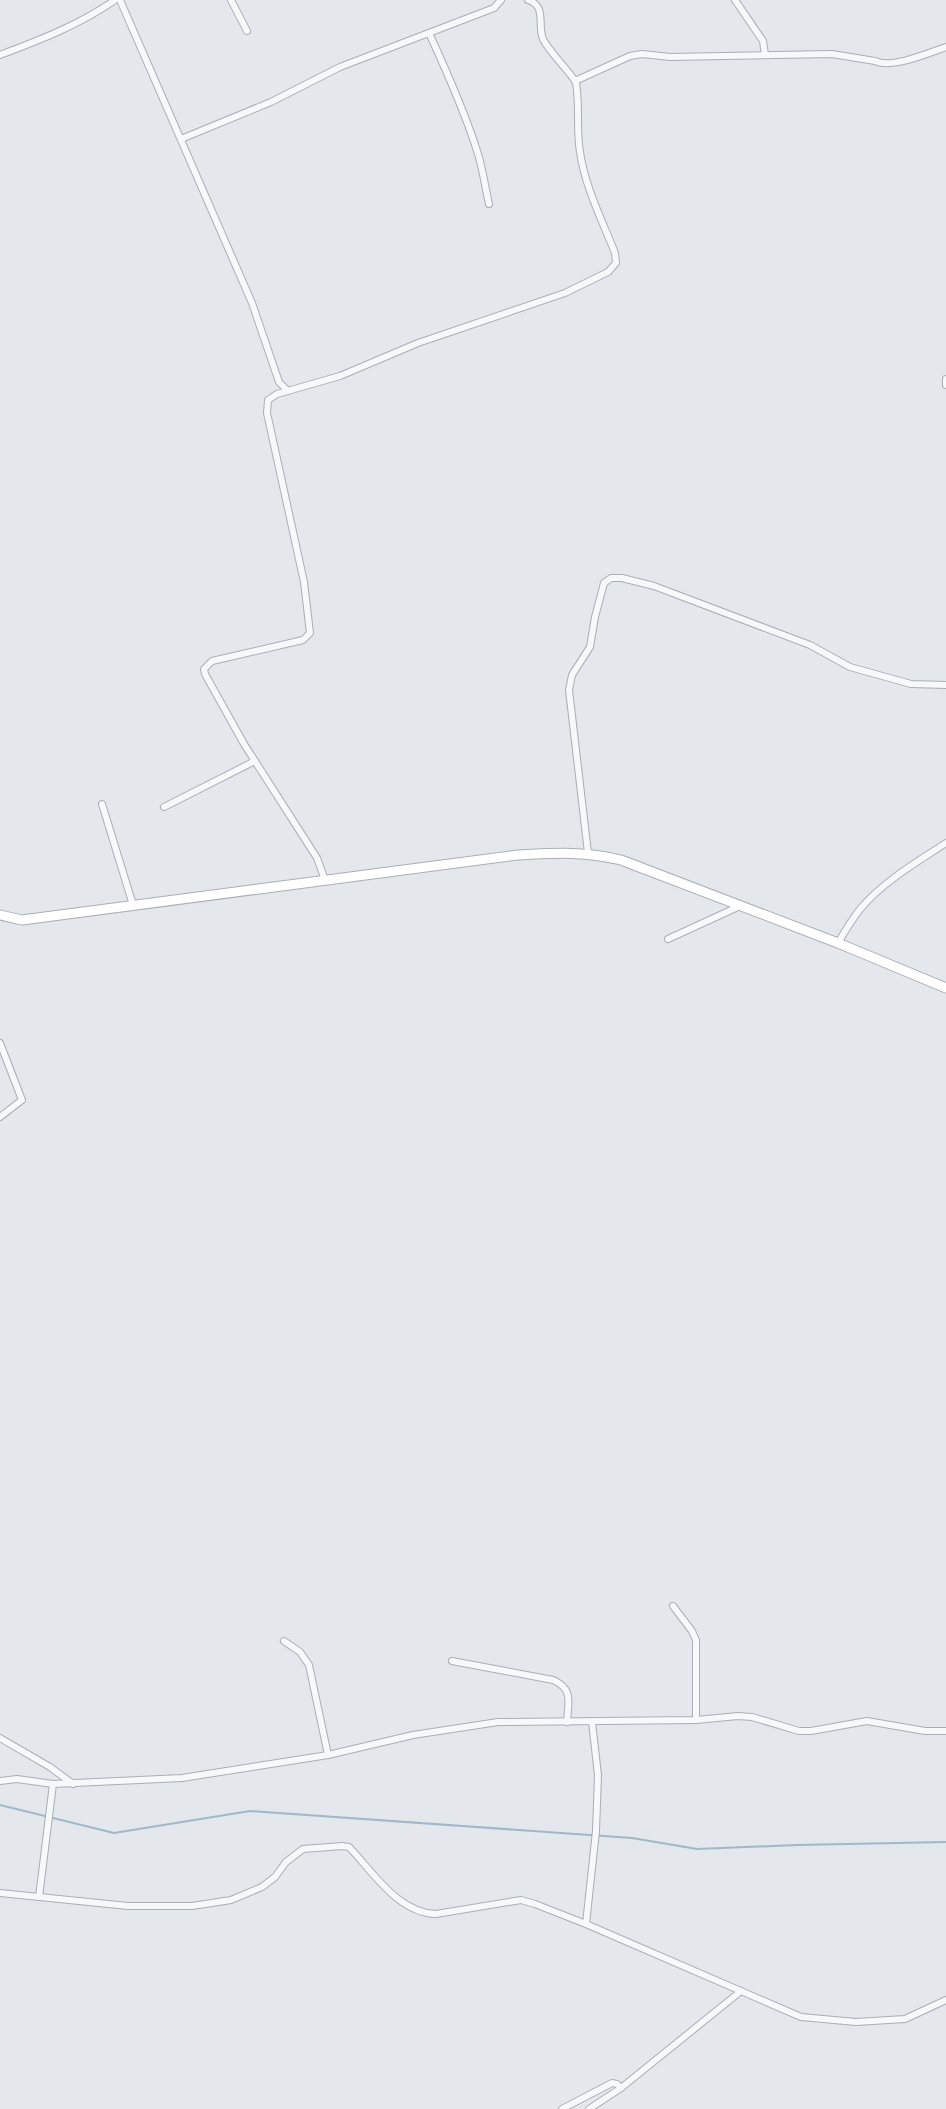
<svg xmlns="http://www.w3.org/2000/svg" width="946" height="2109" font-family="Lato,sans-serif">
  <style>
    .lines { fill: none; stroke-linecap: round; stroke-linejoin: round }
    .stream { stroke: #9fb9cb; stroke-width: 2 }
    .street-casing { stroke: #a9afb6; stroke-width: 8 }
    .secondary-casing { stroke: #a9afb6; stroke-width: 11 }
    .street { stroke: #f6f8fa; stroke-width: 6 }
    .secondary { stroke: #fff; stroke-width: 9 }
  </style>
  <rect width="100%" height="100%" fill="#e4e7eb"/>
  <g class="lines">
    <polyline class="stream" points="0,1805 114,1833 250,1811 632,1838 697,1849 797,1845 946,1842"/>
    <g class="street-casing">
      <g id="street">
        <polyline points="120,0 252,303 279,382 288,391"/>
        <polyline points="231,0 247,31"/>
        <polyline points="735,0 763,41 765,55"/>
        <path d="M429,33c18,39 36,79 49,121 5,16 7,33 11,50"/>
        <path d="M0,55c40,-15 79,-30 115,-55"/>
        <path d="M575,81l55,-25 12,-2 28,3 162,-3 43,7c16,8 54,-8 71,-14"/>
        <polyline points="181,139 271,102 340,67 494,8 501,0"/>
        <polyline points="946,379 946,385"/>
        <polyline points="102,804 133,905"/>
        <polyline points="164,807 255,761"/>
        <polyline points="588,853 569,690 572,675 590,647 595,617 604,583 611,578 622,578 654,586 810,645 850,667 911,684 946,685"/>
        <path d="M325,880l-8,-22 -73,-114 -39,-70 -1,-5 8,-8 91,-21 7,-7 -6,-51 -37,-169 1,-13 9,-6 63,-18 78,-33 147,-50 43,-21 8,-9 -1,-10c-13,-33 -30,-66 -35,-101 -4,-22 0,-47 -4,-69 -2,-7 -27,-31 -33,-44 -6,-15 4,-33 -15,-39"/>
        <polyline points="668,939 740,906"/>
        <path d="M838,943c7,-12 14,-24 23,-35 23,-27 56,-46 85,-65"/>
        <polyline points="0,1043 22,1100 0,1117"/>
        <polyline points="673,1606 692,1631 696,1640 696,1720"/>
        <polyline points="284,1641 300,1652 309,1665 328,1755"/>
        <path d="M452,1661l101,19c21,9 15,23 14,42"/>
        <polyline points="0,1738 50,1767 73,1784"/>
        <polyline points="0,1781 17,1779 53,1784"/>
        <path d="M0,1893l128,13h64l39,-6 31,-13 13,-10 11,-15 17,-13 39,-3 7,1c24,25 49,66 87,67l85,-14 14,4 51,20 215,93 55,5 49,-3 41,-19"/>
        <polyline points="39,1897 53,1784 182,1778 328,1755 413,1735 498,1722 696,1720 738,1716 752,1717 799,1731 811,1731 867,1721 925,1731 946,1731"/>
        <polyline points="586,1924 596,1831 598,1775 592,1722"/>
        <polyline points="562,2109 612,2083 617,2084 621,2088"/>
        <polyline points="589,2109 621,2088 741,1991"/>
      </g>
    </g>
    <g class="secondary-casing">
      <path id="secondary" d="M0,915l22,5 496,-65c38,-2 66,-4 103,5l217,83 108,45"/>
    </g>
    <use href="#street" class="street"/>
    <use href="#secondary" class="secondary"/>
  </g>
</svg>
